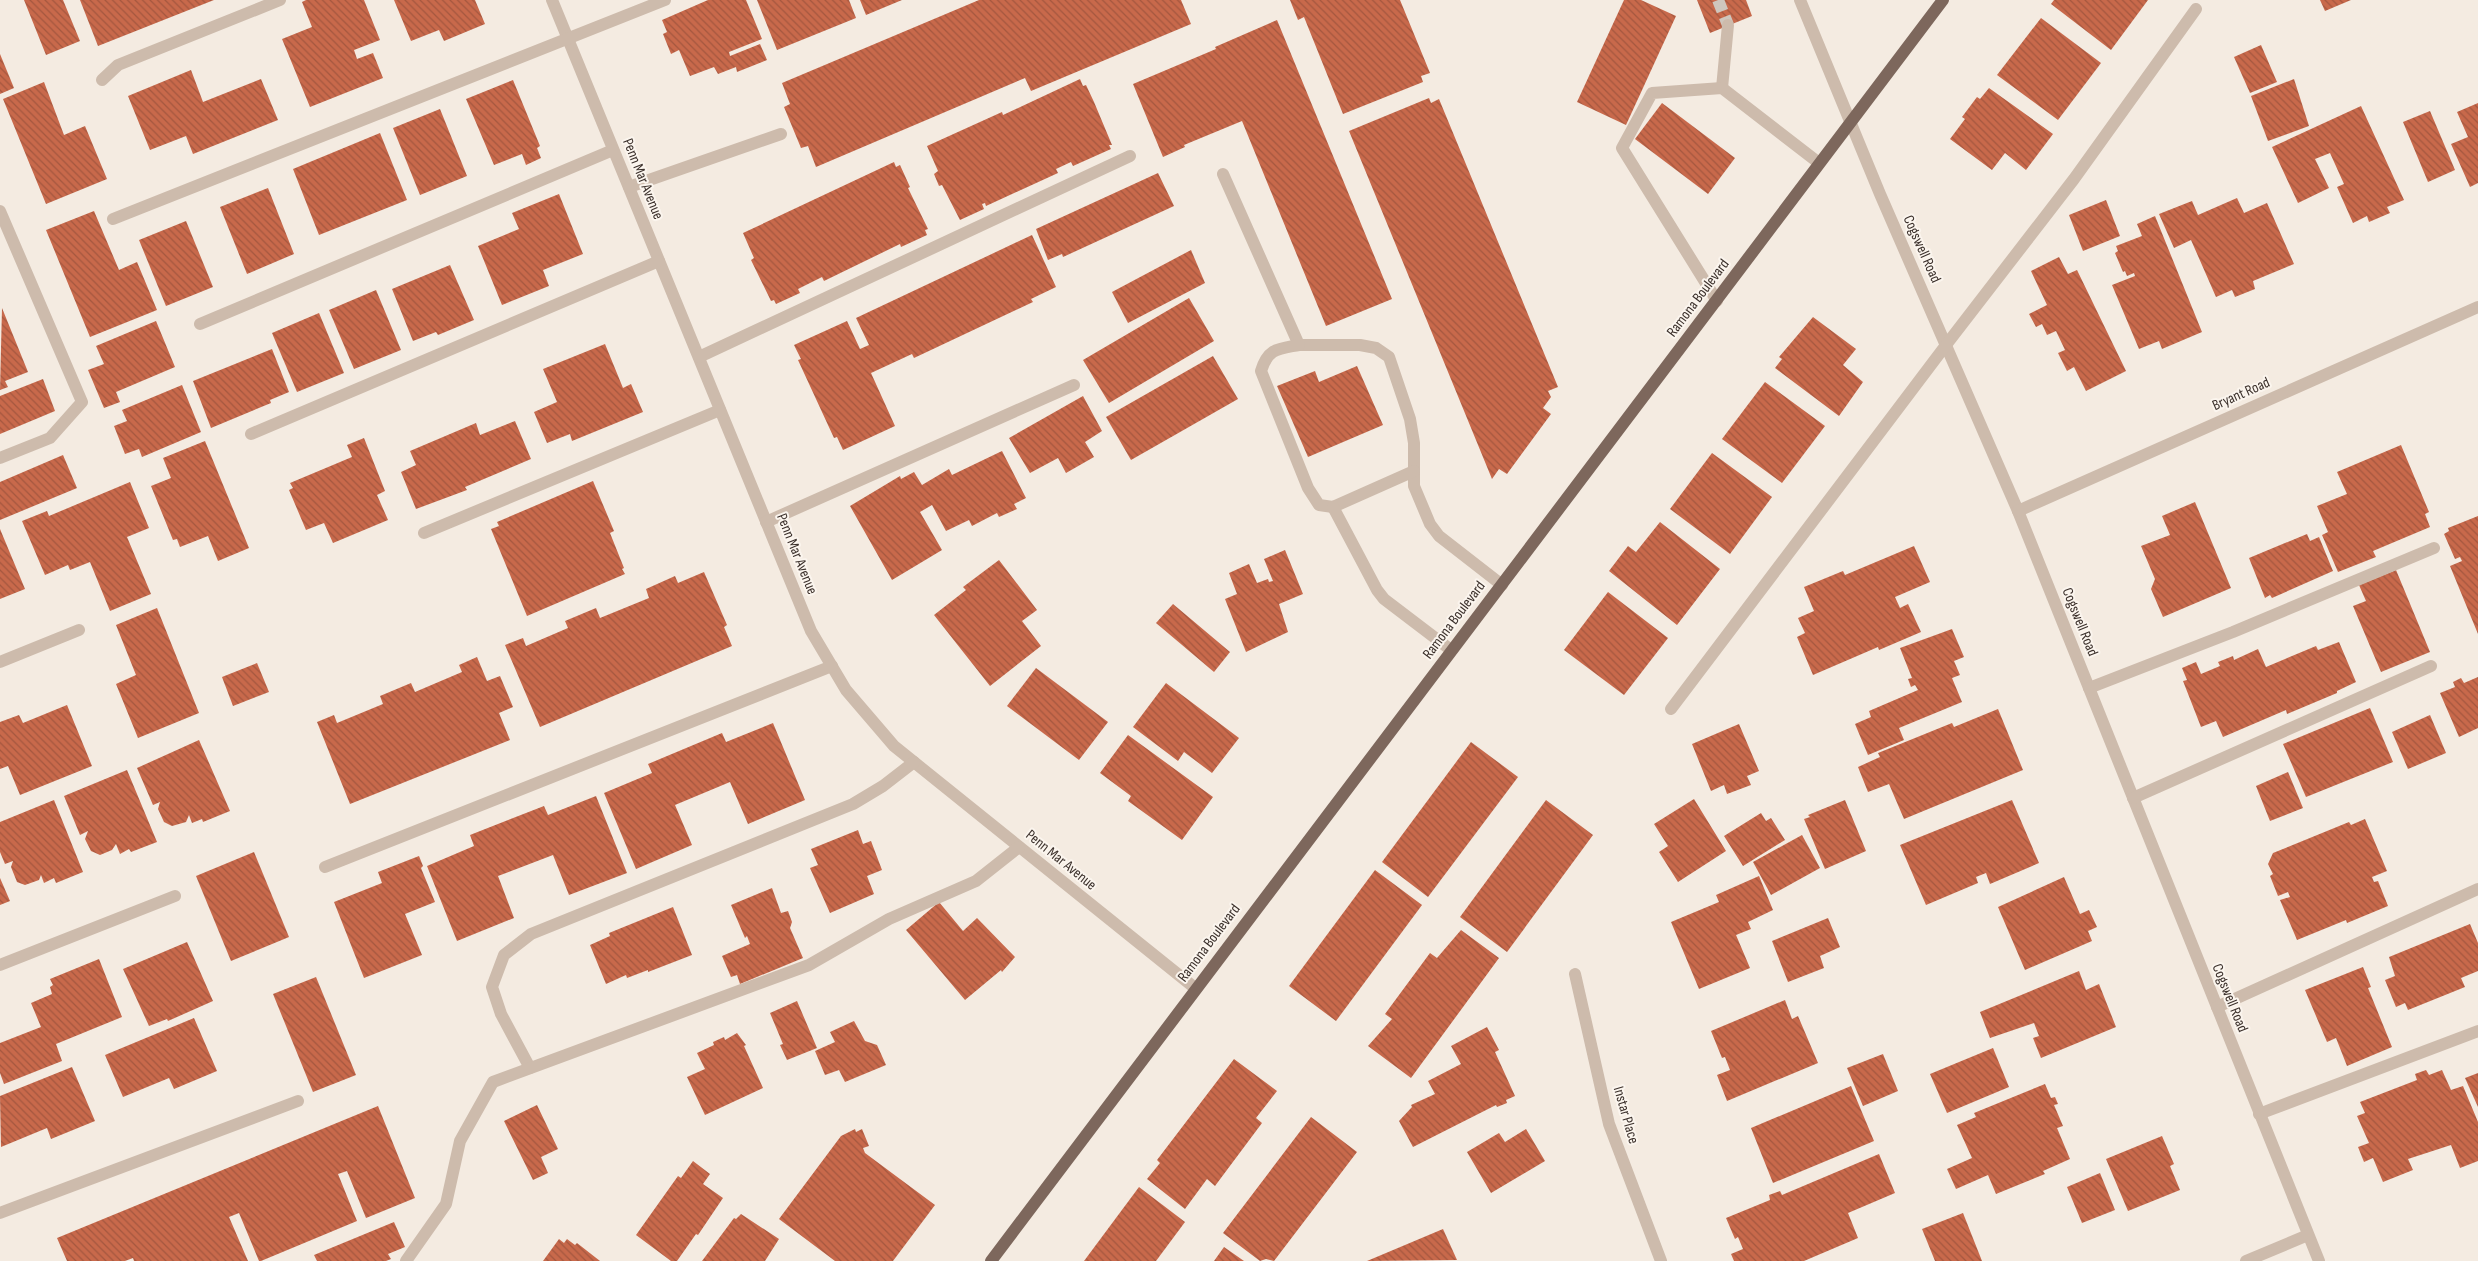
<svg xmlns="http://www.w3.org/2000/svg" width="2478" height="1261" font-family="'Sofia Sans Condensed',sans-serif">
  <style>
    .building { fill: url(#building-back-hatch) }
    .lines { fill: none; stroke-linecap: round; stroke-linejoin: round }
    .minor-tunnel { stroke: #cfc6bd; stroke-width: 12; stroke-dasharray: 12 6; stroke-linecap: butt }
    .minor { stroke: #cdbbac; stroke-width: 12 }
    .major { stroke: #7d675c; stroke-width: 12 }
    .labels { text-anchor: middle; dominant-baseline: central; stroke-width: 4; stroke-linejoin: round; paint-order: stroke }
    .street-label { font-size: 15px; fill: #3b302b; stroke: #fbf5ee }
  </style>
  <defs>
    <pattern id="building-back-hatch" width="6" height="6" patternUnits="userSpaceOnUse" patternTransform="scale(1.25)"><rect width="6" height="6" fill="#c8694b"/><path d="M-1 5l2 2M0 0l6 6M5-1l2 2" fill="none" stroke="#a4573f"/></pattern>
  </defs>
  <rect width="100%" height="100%" fill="#f4ebe1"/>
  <g class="building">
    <polygon points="24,0 63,0 80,41 46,55"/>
    <polygon points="80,0 214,0 98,46"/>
    <polygon points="306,0 364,0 380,40 354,50 357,59 373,53 383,78 310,107 282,39 312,27 302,2"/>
    <polygon points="394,0 475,0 485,24 444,41 439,30 411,41"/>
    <polygon points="708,0 746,0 762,39 729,52 730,56 760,44 767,60 737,72 736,67 718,74 714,67 690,76 679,50 671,54 663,34 667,32 662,20"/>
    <polygon points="757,0 849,0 856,18 777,50"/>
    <polygon points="860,0 902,0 866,15"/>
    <polygon points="979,0 1181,0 1191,24 1031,91 1025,78 816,167 808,146 801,148 784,107 790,104 782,83"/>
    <polygon points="1290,0 1400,0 1430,73 1421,76 1423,82 1343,114 1304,17 1298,20"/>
    <polygon points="1624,0 1641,0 1676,16 1626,125 1577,102"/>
    <polygon points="1697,0 1746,0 1752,16 1710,33"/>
    <polygon points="2054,0 2148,0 2111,50 2051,4"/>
    <polygon points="2320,0 2351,0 2325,11"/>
    <polygon points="2041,18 2101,63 2058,120 1997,75"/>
    <polygon points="1277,20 1392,299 1326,326 1242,121 1184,145 1185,147 1163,157 1133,84 1216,49 1215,47"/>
    <polygon points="2261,45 2277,82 2250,93 2234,57"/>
    <polygon points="0,54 14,88 0,94"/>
    <polygon points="191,70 203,102 261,79 278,120 193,154 186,136 150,150 128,96"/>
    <polygon points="1080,79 1083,86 1086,85 1094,102 1112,145 1109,145 1111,149 1073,166 1071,162 1056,169 1058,173 986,206 985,203 982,204 984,209 960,220 942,185 939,186 934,174 938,171 927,146 1002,112 1003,115"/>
    <polygon points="2294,79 2309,126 2268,141 2251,96"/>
    <polygon points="513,80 540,146 537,148 541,158 526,165 522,154 494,165 466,99"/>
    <polygon points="44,82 64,135 85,126 107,179 46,204 3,99"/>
    <polygon points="1989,88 2053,134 2026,170 2005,153 1992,170 1950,139 1965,119 1962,117 1977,97 1980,99"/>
    <polygon points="1429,98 1431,103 1439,99 1558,387 1548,391 1551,397 1543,408 1551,414 1507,474 1499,469 1492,479 1349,131"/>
    <polygon points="1662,103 1735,158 1708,194 1635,139"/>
    <polygon points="2478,103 2478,183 2470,187 2451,144 2468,137 2457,112"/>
    <polygon points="2361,106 2404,200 2387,207 2390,213 2369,222 2367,216 2353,223 2337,187 2344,184 2330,153 2315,159 2329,188 2298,203 2272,147"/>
    <polygon points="440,109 467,176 420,195 393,128"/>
    <polygon points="2430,111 2455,170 2428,182 2403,122"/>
    <polygon points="380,133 407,200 319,235 293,169"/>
    <polygon points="894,162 896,167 900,165 910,187 908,188 928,229 925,230 927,235 901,247 900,244 824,281 822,277 798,289 800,293 776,304 774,300 771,301 751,260 754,258 743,233"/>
    <polygon points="1158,173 1174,206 1063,257 1062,254 1048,260 1036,229"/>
    <polygon points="268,188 294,254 247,274 220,207"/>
    <polygon points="559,194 583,254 543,270 549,286 502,305 478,246 519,229 512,213"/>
    <polygon points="2237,198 2244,213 2267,203 2294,264 2253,281 2255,289 2235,297 2232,290 2216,297 2191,240 2174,248 2159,214 2192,201 2198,215"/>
    <polygon points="2106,200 2120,236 2083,251 2069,215"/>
    <polygon points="94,211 119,270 137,262 157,310 90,337 46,230"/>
    <polygon points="2155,216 2202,332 2162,349 2159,341 2139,349 2112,285 2135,276 2134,273 2127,276 2125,271 2123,272 2115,253 2118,251 2116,246 2142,236 2137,224"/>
    <polygon points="186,221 213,287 166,306 139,240"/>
    <polygon points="1032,235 1056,287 1031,299 1033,302 914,358 912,354 871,373 895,426 843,450 837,437 834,438 798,360 801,359 794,345 847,321 860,349 869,345 856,318"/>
    <polygon points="1191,250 1205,283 1128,323 1112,292"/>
    <polygon points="2059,257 2068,274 2077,270 2126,371 2086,391 2074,367 2067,371 2058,353 2065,350 2056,331 2047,335 2042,324 2036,327 2029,314 2047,305 2031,271"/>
    <polygon points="450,265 474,320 438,335 436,332 413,341 392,289"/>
    <polygon points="376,290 401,350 354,369 329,310"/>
    <polygon points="1189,298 1214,341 1109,403 1083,360"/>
    <polygon points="2,308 28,372 5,381 8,387 0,390"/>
    <polygon points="319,313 344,373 297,392 272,333"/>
    <polygon points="1813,317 1856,349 1843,365 1863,382 1839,416 1775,368 1782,359 1779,357"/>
    <polygon points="156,321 175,367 116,392 120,402 104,408 88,370 104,364 96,346"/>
    <polygon points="605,344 623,388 631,384 643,412 572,441 570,434 547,443 534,412 557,402 543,369"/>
    <polygon points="272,349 289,392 270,400 271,403 211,428 193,381"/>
    <polygon points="1213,356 1238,399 1131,460 1106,417"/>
    <polygon points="1357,366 1383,425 1308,457 1277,386 1315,371 1319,382"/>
    <polygon points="43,379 55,411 0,434 0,396"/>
    <polygon points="1765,382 1825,426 1782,483 1722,439"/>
    <polygon points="182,385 201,432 142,457 139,449 125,454 114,426 127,421 122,410"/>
    <polygon points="1083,396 1102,431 1085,442 1094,457 1066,473 1058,458 1030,473 1009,438"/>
    <polygon points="515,421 531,459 465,487 467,490 416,509 401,472 416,465 410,451 476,423 480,435"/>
    <polygon points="364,438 385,491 377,495 388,520 333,543 324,523 306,530 289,490 293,488 290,483 352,457 347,445"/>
    <polygon points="205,441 249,548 218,561 208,536 180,547 177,539 173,540 151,486 171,478 163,458"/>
    <polygon points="2401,445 2429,512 2425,514 2430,527 2373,551 2376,557 2338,572 2322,535 2328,532 2317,506 2347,494 2337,472"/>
    <polygon points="1002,451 1026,498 1014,504 1017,509 999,517 997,513 972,526 969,520 946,531 932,505 920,512 942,550 892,580 850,506 900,476 901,479 914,472 922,485 949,469 952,475"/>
    <polygon points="1712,453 1772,497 1730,554 1670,509"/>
    <polygon points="63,455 77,488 0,520 0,482"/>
    <polygon points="593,481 614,531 610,533 624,568 622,569 625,574 527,616 491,529 499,526 497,522"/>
    <polygon points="130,482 149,528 127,537 151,594 110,611 90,562 70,570 68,565 45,575 22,521 47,511 49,516"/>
    <polygon points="2195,502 2231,588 2163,617 2151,589 2155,579 2141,546 2170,535 2162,516"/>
    <polygon points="2478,516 2478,634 2450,566 2462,561 2460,557 2455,559 2444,534 2449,531 2448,528"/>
    <polygon points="1660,522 1720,569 1677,625 1609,571 1628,546 1636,552"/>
    <polygon points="0,529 25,589 0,599"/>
    <polygon points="2307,534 2310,541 2319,537 2333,571 2272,598 2270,595 2265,598 2249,558"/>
    <polygon points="1914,546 1930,582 1895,597 1900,608 1908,604 1921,632 1879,650 1878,647 1813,675 1797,637 1805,633 1798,618 1814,611 1804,587 1843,571 1845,575"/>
    <polygon points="1285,550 1303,594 1279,604 1288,632 1246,652 1225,599 1237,594 1229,573 1249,564 1257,583 1268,579 1269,582 1273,581 1264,559"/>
    <polygon points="999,560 1037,610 1022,621 1041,646 990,686 934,615 966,590 963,587"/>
    <polygon points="2396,570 2430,652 2381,672 2353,606 2366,601 2359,585"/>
    <polygon points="704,572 727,625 724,627 732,646 540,727 505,645 523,638 526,646 568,628 565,621 596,608 600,618 649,598 646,589 675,576 678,583"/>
    <polygon points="1608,592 1668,638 1624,695 1564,650"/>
    <polygon points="1173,604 1230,652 1214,672 1156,623"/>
    <polygon points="157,608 199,713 138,738 116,684 136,675 116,625"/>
    <polygon points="1952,629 1964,657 1954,661 1960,675 1952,678 1962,702 1899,728 1904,740 1868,755 1855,724 1871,717 1869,711 1918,690 1915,685 1911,687 1908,679 1912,678 1900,648"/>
    <polygon points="2339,642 2356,682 2337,691 2337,693 2287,714 2286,710 2223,737 2216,721 2201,727 2183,681 2187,680 2182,668 2196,662 2201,674 2220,666 2218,662 2233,656 2234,660 2258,649 2266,667 2316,646 2318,650"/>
    <polygon points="477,657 487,681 500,676 513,707 499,713 510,740 350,804 317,722 334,715 337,723 383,704 380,696 411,683 415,692 462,672 459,665"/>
    <polygon points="257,663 269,692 233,706 222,677"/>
    <polygon points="1036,668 1108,722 1079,760 1007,706"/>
    <polygon points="2478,677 2478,728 2459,737 2440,693 2455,687 2453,682 2461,678 2464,683"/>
    <polygon points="1166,683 1239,738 1212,773 1184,752 1178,761 1133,727"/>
    <polygon points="67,705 92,766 20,795 8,766 0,769 0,722 19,715 23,723"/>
    <polygon points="2370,708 2393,762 2306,797 2283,744"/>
    <polygon points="1998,709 2023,770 1904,819 1889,784 1868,792 1858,767 1880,757 1878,753 1952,723 1954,727"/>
    <polygon points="2430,715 2446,753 2408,769 2392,732"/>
    <polygon points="773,723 805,800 748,824 730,782 675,805 692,845 636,869 604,793 652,773 648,764 722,733 726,742"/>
    <polygon points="1739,724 1759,771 1747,776 1751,785 1727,794 1724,785 1711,791 1692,744"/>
    <polygon points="1128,735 1213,797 1182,840 1128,801 1131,796 1100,773"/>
    <polygon points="199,740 230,811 203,822 202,819 192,823 189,815 186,822 172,826 164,822 158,809 160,802 153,805 137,768"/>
    <polygon points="1471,742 1518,777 1428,897 1382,862"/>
    <polygon points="127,770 157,842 131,852 129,849 120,854 116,844 112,850 100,855 91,851 85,839 88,831 80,835 64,796"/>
    <polygon points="2288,772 2303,808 2270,821 2256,786"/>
    <polygon points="596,796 627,873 569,895 553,855 498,876 514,918 457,941 427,866 474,846 470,835 544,806 548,815"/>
    <polygon points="1694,799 1726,851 1678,882 1659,852 1668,846 1654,824"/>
    <polygon points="54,800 83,872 56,883 54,878 44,883 41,875 39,880 25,885 17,882 11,867 13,861 5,864 0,852 0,822"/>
    <polygon points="1546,800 1593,835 1507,952 1460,917"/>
    <polygon points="1845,800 1866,851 1825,869 1804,819 1810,817 1808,815"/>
    <polygon points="2012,800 2039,863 1990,884 1986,873 1976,877 1978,883 1926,905 1900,845"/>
    <polygon points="1761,813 1766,821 1771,818 1785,840 1743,866 1724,836"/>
    <polygon points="2365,819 2387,871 2372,877 2374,882 2378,881 2388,906 2347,923 2346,920 2297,940 2280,900 2290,897 2288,892 2278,896 2270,876 2273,874 2268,864 2273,853 2349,822 2351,825"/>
    <polygon points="858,830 863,844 871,841 882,870 867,876 874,894 830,913 810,868 818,865 811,849"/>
    <polygon points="1802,835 1820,868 1771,895 1753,862"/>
    <polygon points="254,852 289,937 231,961 196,876"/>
    <polygon points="419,856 423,866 421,868 435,902 405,914 422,955 364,978 334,902 382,883 378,872"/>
    <polygon points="1375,870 1422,905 1336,1021 1289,986"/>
    <polygon points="1759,876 1773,910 1748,922 1751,929 1736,935 1750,968 1699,989 1671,922 1719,902 1716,895"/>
    <polygon points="2064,877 2080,914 2089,910 2097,927 2088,931 2092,941 2025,970 1998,907"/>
    <polygon points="0,878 10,901 0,905"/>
    <polygon points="772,888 781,913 788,911 792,922 790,928 803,958 740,984 737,975 731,977 722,956 750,944 747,936 745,938 731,905"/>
    <polygon points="939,902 963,931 977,918 1015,957 1002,972 1001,970 965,1000 906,930"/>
    <polygon points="673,907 692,955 648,972 648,970 627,978 626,975 606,984 590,945 610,936 609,933"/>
    <polygon points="1828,918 1840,947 1820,956 1824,968 1788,982 1772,941"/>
    <polygon points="2470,924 2478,943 2478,971 2461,978 2465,987 2408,1010 2405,1003 2396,1007 2385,980 2395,976 2389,957"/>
    <polygon points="1461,930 1499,958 1411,1078 1368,1046 1392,1019 1385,1014 1430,953 1437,958"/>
    <polygon points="187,942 213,1001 168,1021 167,1019 149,1026 123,969"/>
    <polygon points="99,959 122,1017 56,1044 62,1061 4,1084 0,1073 0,1043 41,1027 31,1003 52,994 50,987 53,985 50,979"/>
    <polygon points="2363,967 2371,987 2368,988 2392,1047 2347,1066 2336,1038 2327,1042 2305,990"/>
    <polygon points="2079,971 2086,990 2099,984 2116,1027 2041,1058 2033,1038 2039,1036 2034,1023 1990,1038 1980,1012"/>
    <polygon points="316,977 356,1075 313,1092 273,994"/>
    <polygon points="1785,1000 1792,1019 1798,1016 1818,1063 1727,1101 1717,1075 1730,1070 1725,1057 1722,1058 1711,1031"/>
    <polygon points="797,1001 817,1048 787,1060 780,1045 783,1044 770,1013"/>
    <polygon points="194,1018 217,1071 174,1089 169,1078 123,1097 105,1055"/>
    <polygon points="854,1021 865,1041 877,1045 886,1065 845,1082 839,1070 825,1075 815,1051 835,1042 830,1032"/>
    <polygon points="1487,1027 1499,1050 1495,1052 1515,1096 1506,1100 1507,1103 1497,1107 1496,1105 1413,1147 1399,1121 1412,1107 1411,1105 1435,1094 1428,1081 1461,1064 1451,1046"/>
    <polygon points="737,1033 746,1045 744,1046 763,1088 705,1115 687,1077 705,1069 697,1053 714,1045 713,1042 724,1037 725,1040"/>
    <polygon points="1993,1048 2009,1087 1947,1113 1930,1074"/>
    <polygon points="1883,1054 1898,1091 1863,1106 1847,1068"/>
    <polygon points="1234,1059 1277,1091 1256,1118 1262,1123 1215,1186 1207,1179 1185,1209 1147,1179 1160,1163 1157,1160"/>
    <polygon points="72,1067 95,1121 51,1139 47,1128 1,1147 0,1096"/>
    <polygon points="2426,1070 2429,1075 2442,1070 2451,1090 2463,1086 2478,1122 2478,1161 2460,1168 2451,1145 2408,1159 2413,1170 2383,1182 2373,1158 2364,1162 2358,1147 2369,1143 2357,1116 2365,1113 2360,1102 2417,1080 2415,1074"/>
    <polygon points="2478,1073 2478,1107 2465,1078"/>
    <polygon points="2045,1084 2051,1098 2055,1097 2058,1104 2054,1105 2063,1126 2057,1128 2070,1159 2043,1171 2045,1174 1996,1194 1988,1175 1956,1189 1947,1169 1972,1158 1957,1125 1976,1117 1974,1113"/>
    <polygon points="1851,1086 1874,1141 1773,1183 1751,1128"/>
    <polygon points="537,1105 558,1149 541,1157 548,1173 533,1180 504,1121"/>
    <polygon points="378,1106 415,1198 366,1218 347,1171 338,1174 357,1221 261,1261 259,1261 239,1213 229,1217 248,1261 134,1261 133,1258 125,1261 67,1261 57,1238"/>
    <polygon points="1311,1117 1357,1152 1274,1261 1266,1259 1260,1261 1223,1233"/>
    <polygon points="855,1129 856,1132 862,1129 869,1146 863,1148 865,1153 935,1205 893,1261 835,1261 779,1219 841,1136"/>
    <polygon points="1526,1129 1545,1161 1491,1193 1467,1152 1499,1133 1505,1142"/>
    <polygon points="2162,1136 2174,1164 2170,1166 2180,1190 2128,1211 2106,1159"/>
    <polygon points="1879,1154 1895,1193 1848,1213 1858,1238 1804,1261 1734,1261 1731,1254 1743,1249 1738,1237 1735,1239 1726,1218 1770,1200 1769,1195 1780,1191 1782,1195"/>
    <polygon points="693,1161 710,1174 703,1184 723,1198 698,1235 696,1234 677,1261 671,1261 636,1235 678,1176 681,1178"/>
    <polygon points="2100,1173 2115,1210 2082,1223 2067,1187"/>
    <polygon points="1139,1187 1185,1222 1156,1261 1084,1261"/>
    <polygon points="1963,1213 1982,1261 1935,1261 1922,1229"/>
    <polygon points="741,1214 779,1239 765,1261 702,1261 734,1218 736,1219"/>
    <polygon points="394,1222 405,1247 388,1254 391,1259 386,1261 317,1261 314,1255"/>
    <polygon points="1443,1229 1457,1260 1367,1261"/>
    <polygon points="559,1239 564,1243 567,1239 575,1245 577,1243 600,1261 543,1261"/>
    <polygon points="1224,1247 1244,1261 1214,1261"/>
  </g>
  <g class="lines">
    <polyline class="minor-tunnel" points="1718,0 1728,25"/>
    <g class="minor">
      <polyline points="552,0 811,631 846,690 894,746 1195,988"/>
      <polyline points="1800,0 1880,194 2018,511 2319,1261"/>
      <polyline points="102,80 118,65 280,0"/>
      <polyline points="1722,88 1728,25"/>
      <polyline points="1223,174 1299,345 1360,345 1376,348 1389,357 1410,419 1414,443 1414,486 1430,524 1439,536 1502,585"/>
      <polyline points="629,187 781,134"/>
      <polyline points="0,211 82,402 50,438 0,458"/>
      <polyline points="113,219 665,0"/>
      <polyline points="1717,301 1622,148 1652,93 1722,88 1819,163"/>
      <polyline points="200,324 613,150"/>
      <path d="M1299,345c-21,4 -31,3 -38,26l47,117 11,17 14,2 81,-36"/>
      <polyline points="699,357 1130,156"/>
      <polyline points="251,434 659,261"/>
      <polyline points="1333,507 1377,590 1384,599 1451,650"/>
      <polyline points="2018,511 2478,307"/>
      <polyline points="766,522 1074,385"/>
      <polyline points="424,533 720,410"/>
      <polyline points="0,662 79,630"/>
      <polyline points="2089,688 2233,632 2434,548"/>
      <polyline points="1671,709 1946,345 2074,179 2196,9"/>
      <polyline points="2133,798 2431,666"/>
      <polyline points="325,867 832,666"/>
      <polyline points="0,965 175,896"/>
      <polyline points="1575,974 1609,1124 1661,1261"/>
      <polyline points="2217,1007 2478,889"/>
      <polyline points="530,1068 501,1014 492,987 504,955 531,934 853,804 883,786 914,762"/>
      <polyline points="2259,1114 2478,1031"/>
      <polyline points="0,1213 298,1101"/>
      <polyline points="406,1261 446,1204 460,1141 493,1082 809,965 889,919 976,881 1019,847"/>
      <polyline points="2246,1261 2308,1235"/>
    </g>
    <polyline class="major" points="991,1261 1943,0"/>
  </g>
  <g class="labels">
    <g class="street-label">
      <text transform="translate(643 179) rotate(68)">Penn Mar Avenue</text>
      <text transform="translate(1922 249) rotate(66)">Cogswell Road</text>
      <text transform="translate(1698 298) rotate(-53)">Ramona Boulevard</text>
      <text transform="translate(2241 394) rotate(-24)">Bryant Road</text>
      <text transform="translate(797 554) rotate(68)">Penn Mar Avenue</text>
      <text transform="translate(1454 620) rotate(-53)">Ramona Boulevard</text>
      <text transform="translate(2080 622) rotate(68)">Cogswell Road</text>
      <text transform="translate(1061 860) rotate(39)">Penn Mar Avenue</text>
      <text transform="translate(1209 943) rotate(-53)">Ramona Boulevard</text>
      <text transform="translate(2230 998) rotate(68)">Cogswell Road</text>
      <text transform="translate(1626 1115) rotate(74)">Instar Place</text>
    </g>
  </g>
</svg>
